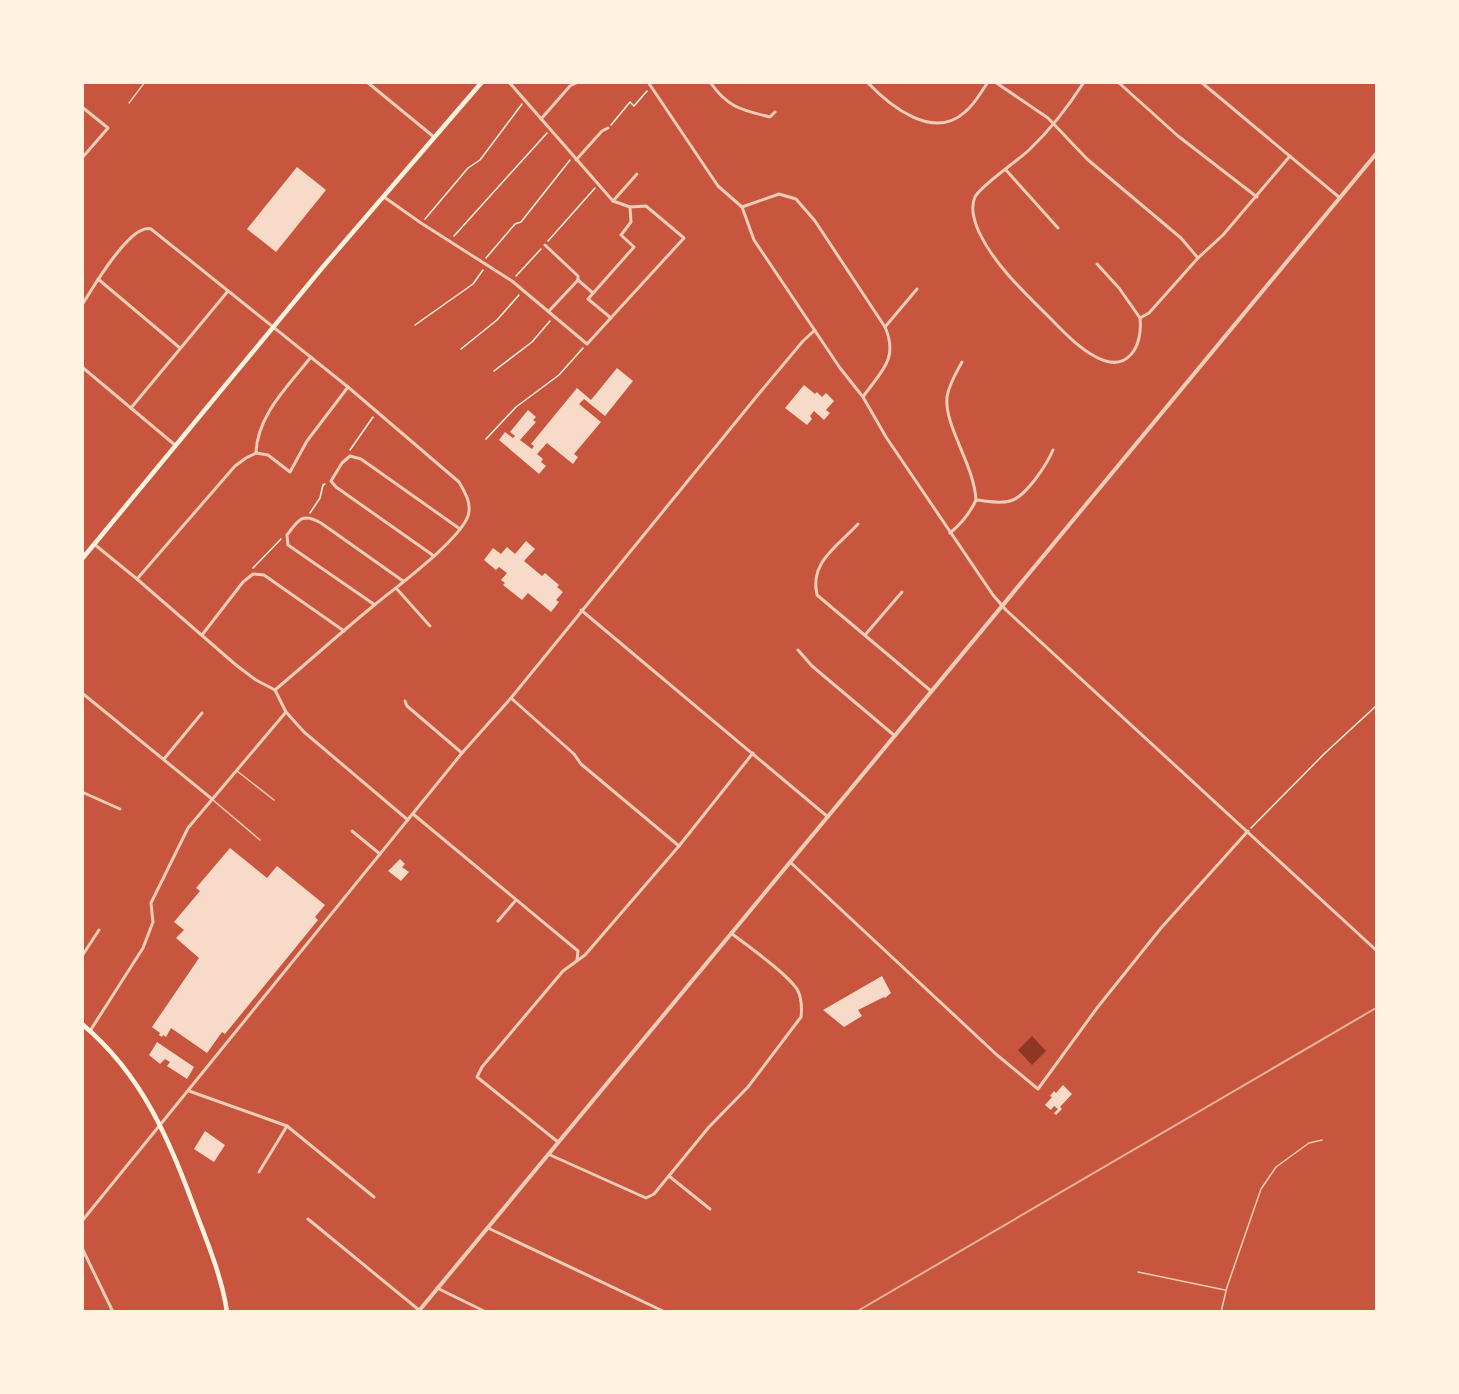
<svg xmlns="http://www.w3.org/2000/svg" width="1459" height="1394" font-family="Inter,sans-serif">
  <style>
    .water { fill: #8f3625 }
    .building { fill: #f7dbc8 }
    .lines { fill: none; stroke-linecap: round; stroke-linejoin: round }
    .path { stroke: #fff3e0; stroke-width: 1.5 }
    .service { stroke: #f1ccb7; stroke-width: 1.5 }
    .minor { stroke: #f1ccb7; stroke-width: 3 }
    .tertiary { stroke: #f1ccb7; stroke-width: 4 }
    .secondary { stroke: #fff3e0; stroke-width: 4.5 }
    .rail { stroke: #e9b49f; stroke-width: 2 }
  </style>
  <rect width="100%" height="100%" fill="#c8553d"/>
  <polygon class="water" points="1032,1036 1046,1051 1032,1065 1018,1050"/>
  <g class="building">
    <polygon points="297,167 326,190 276,252 247,229"/>
    <polygon points="617,368 633,381 605,416 584,399 579,404 601,422 574,454 578,457 573,464 547,443 537,454 543,459 541,462 546,466 539,474 499,440 505,432 513,438 515,436 510,432 528,410 536,417 533,420 536,422 520,440 532,449 534,446 531,444 577,388 591,400"/>
    <polygon points="804,385 815,394 817,392 822,397 826,393 834,401 826,410 830,413 824,420 814,411 810,416 812,419 807,425 785,408"/>
    <polygon points="526,541 535,549 524,561 542,576 545,573 559,585 557,587 563,592 556,600 559,602 551,612 528,593 522,600 503,585 505,583 501,580 507,573 499,567 496,570 484,560 493,548 501,554 507,547 515,554"/>
    <polygon points="230,848 267,878 277,866 325,905 315,917 318,920 225,1034 222,1032 207,1053 171,1028 166,1037 163,1035 162,1037 159,1035 160,1033 152,1027 199,958 176,938 184,930 174,922 200,891 196,888"/>
    <polygon points="400,859 405,864 402,867 409,872 401,881 388,871"/>
    <polygon points="882,976 891,993 885,998 884,997 858,1010 862,1016 844,1027 823,1010"/>
    <polygon points="157,1042 194,1067 187,1079 167,1066 170,1062 165,1059 160,1064 149,1055"/>
    <polygon points="1063,1085 1072,1094 1060,1107 1062,1109 1056,1115 1054,1113 1058,1109 1054,1106 1051,1110 1045,1105 1052,1097 1050,1096 1054,1091 1056,1093"/>
    <polygon points="205,1131 225,1145 214,1162 194,1149"/>
  </g>
  <g class="lines">
    <g class="path">
      <polyline points="611,125 630,102 634,106 647,91"/>
      <polyline points="425,219 468,168 480,160 522,104"/>
      <polyline points="454,236 547,133"/>
      <polyline points="548,241 595,188"/>
      <polyline points="486,258 515,224 521,222 570,160"/>
      <polyline points="516,276 541,249"/>
      <polyline points="415,325 473,284 483,270"/>
      <polyline points="461,349 497,320 519,295"/>
      <polyline points="494,371 532,342 550,321"/>
      <polyline points="486,439 516,407 559,375 583,348"/>
      <polyline points="350,450 373,417"/>
      <polyline points="310,513 320,498 323,485 325,484"/>
      <polyline points="253,568 281,539"/>
      <polyline points="1251,828 1324,754 1376,706"/>
    </g>
    <g class="service">
      <polyline points="129,103 145,82"/>
      <polyline points="237,771 274,800"/>
      <polyline points="213,800 260,840"/>
      <polyline points="1138,1272 1225,1290"/>
      <polyline points="1221,1312 1227,1287 1261,1189 1276,1167 1309,1143 1322,1140"/>
    </g>
    <g class="minor">
      <polyline points="367,82 434,137"/>
      <polyline points="648,82 718,186 742,207 754,240 840,368 863,397 886,437 993,595 1006,610 1376,950"/>
      <path d="M710,82c18,26 32,28 60,35l5,-5"/>
      <path d="M867,82c23,24 66,59 98,30 10,-8 16,-20 23,-30"/>
      <polyline points="995,82 1048,118 1087,159 1181,238 1198,258"/>
      <path d="M1084,82c-16,25 -33,47 -54,67 -12,12 -49,36 -55,48 -5,11 -1,24 4,35 15,32 44,59 69,84 15,15 29,31 48,41 32,17 47,-11 44,-39l9,-5 49,-55 25,-23 67,-79"/>
      <polyline points="1118,82 1178,136 1257,197"/>
      <polyline points="1201,82 1340,198"/>
      <polyline points="82,107 108,128 82,158"/>
      <polyline points="541,119 570,86 578,82"/>
      <polyline points="576,160 602,131 608,128"/>
      <polyline points="1006,170 1058,228"/>
      <polyline points="384,197 421,223 512,281 587,344 684,238 646,206 630,207 613,201 509,82"/>
      <polyline points="613,201 637,174"/>
      <path d="M742,207l37,-13 17,5 19,22 70,106c14,32 -4,44 -22,70"/>
      <polyline points="545,245 578,276 578,280 593,293"/>
      <polyline points="1097,264 1119,288 1140,318"/>
      <polyline points="98,279 180,348"/>
      <path d="M82,305c10,-16 49,-83 69,-76l197,158 111,95c6,11 13,21 9,34 -9,25 -73,72 -96,91 -33,27 -65,56 -97,83"/>
      <polyline points="549,311 578,280"/>
      <polyline points="611,318 588,299 634,247 621,235 631,222 630,207"/>
      <polyline points="885,327 917,289"/>
      <path d="M962,362c-6,11 -13,22 -15,35 -3,29 27,67 29,103"/>
      <polyline points="82,367 175,445"/>
      <polyline points="131,408 228,291"/>
      <polyline points="256,453 268,455 290,472 307,441 348,387"/>
      <path d="M256,453c1,-38 33,-68 55,-96"/>
      <path d="M858,524c-20,22 -49,38 -41,71l114,96"/>
      <path d="M950,533c11,-9 20,-20 26,-33 11,1 23,4 34,1 16,-4 37,-37 43,-51"/>
      <polyline points="94,544 137,579 236,665 256,680 275,690 286,712 304,732 408,820"/>
      <polyline points="434,556 336,487 331,481 342,463 350,456 361,459 460,529"/>
      <polyline points="137,579 235,466 246,458 256,453"/>
      <polyline points="396,588 430,626"/>
      <path d="M375,605l-87,-60 -1,-10c11,-15 15,-23 34,-12l82,58"/>
      <polyline points="581,610 828,817"/>
      <polyline points="202,635 243,582 253,574 264,575 344,631"/>
      <polyline points="865,635 902,592"/>
      <polyline points="798,650 812,666 895,736"/>
      <polyline points="82,693 212,799"/>
      <polyline points="511,698 574,754 581,764 679,846"/>
      <polyline points="405,701 407,706 462,753"/>
      <polyline points="164,759 202,713"/>
      <polyline points="82,792 120,809"/>
      <polyline points="413,814 578,951 577,960"/>
      <polyline points="352,831 380,854"/>
      <polyline points="790,862 997,1055 1038,1089 1097,1008 1161,928 1248,831"/>
      <polyline points="498,921 516,900"/>
      <polyline points="82,956 99,930"/>
      <polyline points="90,1031 143,948 153,922 151,903 188,828 286,712"/>
      <polyline points="189,1091 287,1126 374,1197"/>
      <polyline points="558,1142 477,1077 482,1067 563,971 585,955 679,846 753,753"/>
      <path d="M548,1154l98,44 8,-4 55,-67 39,-40 53,-70c1,-9 1,-19 -4,-28 -12,-17 -48,-42 -66,-56"/>
      <polyline points="259,1172 287,1126"/>
      <polyline points="669,1176 710,1209"/>
      <polyline points="308,1219 419,1310"/>
      <polyline points="82,1221 462,753 511,698 757,396 803,341 815,330"/>
      <polyline points="488,1228 665,1312"/>
      <polyline points="83,1250 113,1312"/>
      <polyline points="437,1288 486,1312"/>
    </g>
    <polyline class="tertiary" points="418,1312 1376,154"/>
    <g class="secondary">
      <polyline points="82,559 322,268 482,82"/>
      <path d="M82,1024c62,52 88,118 115,191 12,32 25,63 30,97"/>
    </g>
    <polyline class="rail" points="856,1312 1376,1008"/>
  </g>
  <rect width="1459" height="1394" fill="none" stroke="#fff3e0" stroke-width="168"/>
</svg>
